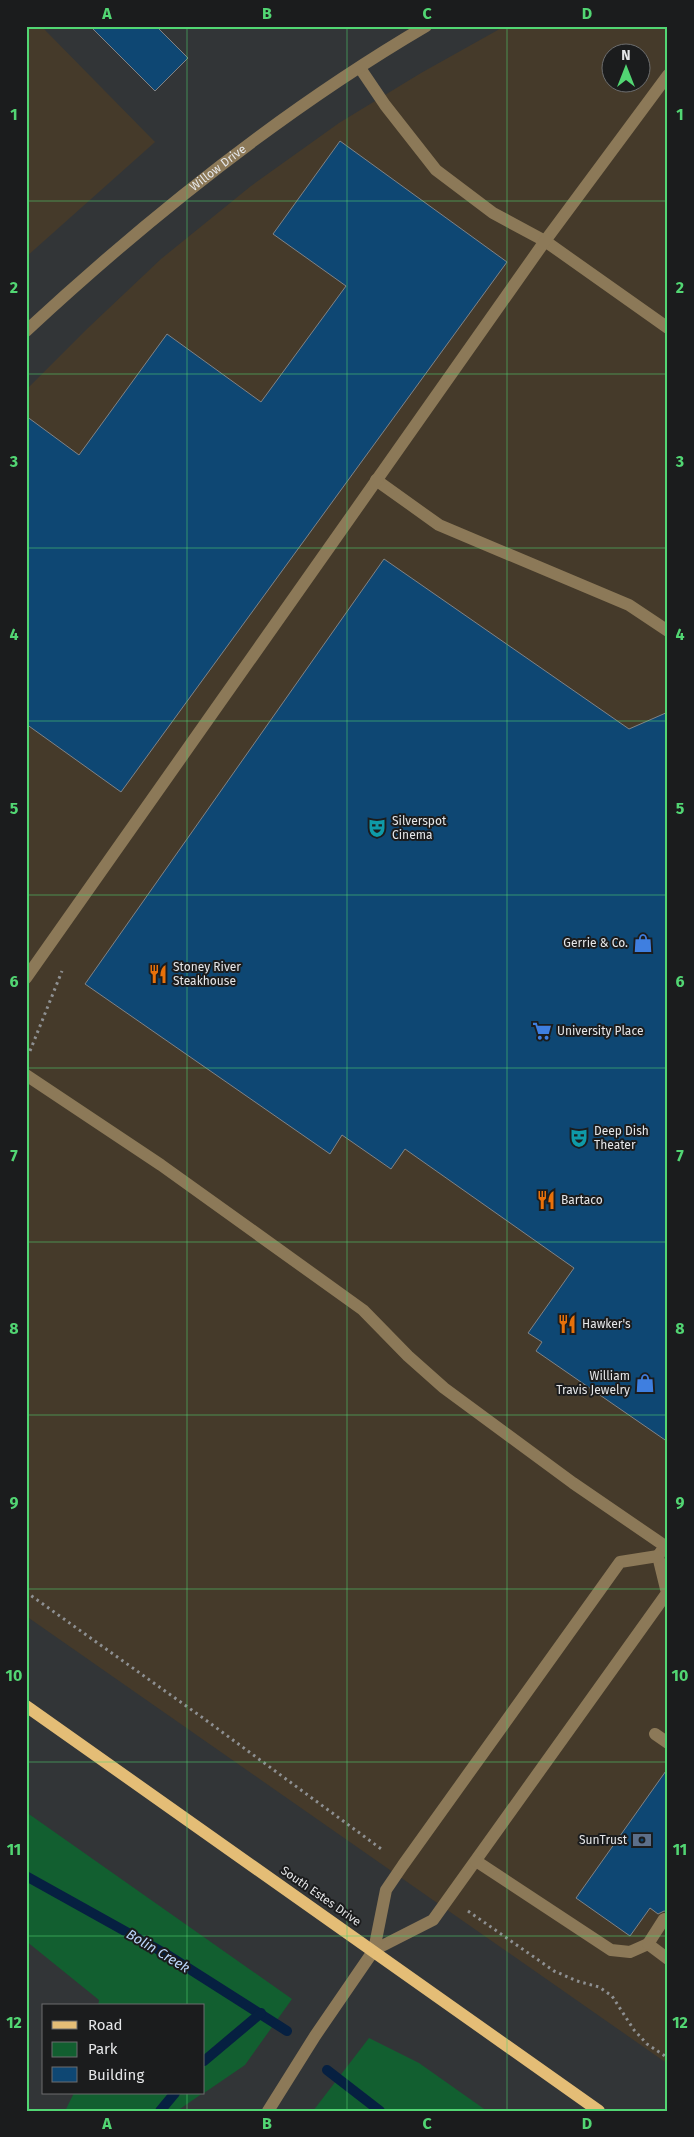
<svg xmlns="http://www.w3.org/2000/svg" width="694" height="2137" font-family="'Fira Sans',sans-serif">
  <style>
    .commercial { fill: #453a2a; fill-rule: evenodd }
    .green { fill: #125f30 }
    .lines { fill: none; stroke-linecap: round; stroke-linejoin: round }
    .stream { stroke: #062041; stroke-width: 10 }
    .building { fill: #0e4773; stroke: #808386 }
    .path { stroke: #8e9092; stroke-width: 3; stroke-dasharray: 2.5 4; stroke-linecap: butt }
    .minor { stroke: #8c7958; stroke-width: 12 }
    .major { stroke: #e4bd76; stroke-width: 12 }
    .grid { fill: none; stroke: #52d673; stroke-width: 1; stroke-opacity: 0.55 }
    .labels { text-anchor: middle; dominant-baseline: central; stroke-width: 4; stroke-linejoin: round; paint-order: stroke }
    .street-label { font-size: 12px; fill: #e5e6e8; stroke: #1b1c1d }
    .poi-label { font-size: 12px; fill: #e5e6e8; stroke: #1b1c1d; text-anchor: start }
    .water-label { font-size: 14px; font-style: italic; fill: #bad5fa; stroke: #1b1c1d }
    .neatline { fill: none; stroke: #52d673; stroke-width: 2 }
    .grid-label { font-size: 16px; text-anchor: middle; font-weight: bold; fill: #52d673 }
  </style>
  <rect width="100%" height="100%" fill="#323537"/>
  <g class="commercial">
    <polygon points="26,26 41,26 155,142 26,257"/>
    <path d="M505,26h163v2038l-642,-448v-1226l62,-62 73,-69 90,-73 88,-63 82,-50zM612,52h30v30h-30z"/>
  </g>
  <g class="green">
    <polygon points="26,1812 292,1999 245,2065 204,2093 204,2006 98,2006 99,2000 26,1941"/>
    <polygon points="369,2038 419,2063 487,2111 313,2111"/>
    <polygon points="74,2093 203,2093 177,2111 65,2111"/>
  </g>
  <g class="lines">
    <g class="stream">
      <polyline points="26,1876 166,1954 287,2031"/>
      <polyline points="204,2061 261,2013"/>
      <polyline points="327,2070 380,2111"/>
      <polyline points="160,2111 175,2093"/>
    </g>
  </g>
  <g class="building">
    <polygon points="90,26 156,26 188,58 155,91"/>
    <polygon points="340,141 507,262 121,792 26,724 26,416 79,455 167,334 261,402 346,286 273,234"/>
    <polygon points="384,559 629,729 668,712 668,1442 536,1351 542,1342 528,1333 574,1268 405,1149 391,1169 342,1135 330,1154 85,984"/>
    <polygon points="668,1768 668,1912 664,1911 658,1914 650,1908 630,1936 576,1898"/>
  </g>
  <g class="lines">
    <g class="path">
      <polyline points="30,1051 62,971"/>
      <polyline points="26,1592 203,1718 384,1851"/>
      <polyline points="468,1911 554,1971 577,1981 599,1987 612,1996 634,2030 647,2044 668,2058"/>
    </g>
    <g class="minor">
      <polyline points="360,68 385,105 436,170 493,213 545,241 668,328"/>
      <path id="s1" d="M26,331c123,-114 255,-220 400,-305"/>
      <polyline points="376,480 439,525 629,605 668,631"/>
      <polyline points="26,978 545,241 668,75"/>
      <polyline points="26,1075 161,1165 363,1310 408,1356 444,1388 573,1483 665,1546 658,1556 667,1593 433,1920 374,1950"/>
      <polyline points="655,1734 668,1743"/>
      <polyline points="476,1861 611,1950 630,1952 648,1944 668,1959"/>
      <polyline points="648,1944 664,1919"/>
      <polyline points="268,2111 315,2036 374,1950 386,1890 403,1865 620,1562 658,1556"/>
    </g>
    <polyline class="major" points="26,1706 599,2111"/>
  </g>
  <path class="grid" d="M187,26v1980M347,26v2085M507,26v2085M26,201h642M26,374h642M26,548h642M26,721h642M26,895h642M26,1068h642M26,1242h642M26,1415h642M26,1589h642M26,1762h642M26,1936h642M187,2093v18"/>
  <defs>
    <g id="theatre-bare" transform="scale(1.5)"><path d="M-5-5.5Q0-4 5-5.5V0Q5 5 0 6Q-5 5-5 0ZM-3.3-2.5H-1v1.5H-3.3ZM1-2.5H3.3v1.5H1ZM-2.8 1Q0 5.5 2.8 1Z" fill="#0f9aa8" stroke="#1b1c1d" stroke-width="2.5" paint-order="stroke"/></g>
    <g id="shop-bare" transform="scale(1.5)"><path d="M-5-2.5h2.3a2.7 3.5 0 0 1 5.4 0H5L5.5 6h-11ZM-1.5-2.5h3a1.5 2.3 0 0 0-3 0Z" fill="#3f7fe0" stroke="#1b1c1d" stroke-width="2.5" paint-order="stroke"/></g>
    <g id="restaurant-bare" transform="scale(1.5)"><path d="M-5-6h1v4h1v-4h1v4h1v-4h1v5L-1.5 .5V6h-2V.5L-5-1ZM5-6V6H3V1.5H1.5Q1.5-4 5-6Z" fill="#e8710a" stroke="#1b1c1d" stroke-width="2.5" paint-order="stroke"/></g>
    <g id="supermarket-bare" transform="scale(1.5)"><path d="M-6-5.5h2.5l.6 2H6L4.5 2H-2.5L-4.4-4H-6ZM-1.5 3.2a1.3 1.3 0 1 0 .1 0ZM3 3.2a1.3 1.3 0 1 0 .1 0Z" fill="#3f7fe0" stroke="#1b1c1d" stroke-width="2.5" paint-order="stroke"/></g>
    <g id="bank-bare" transform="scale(1.5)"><path d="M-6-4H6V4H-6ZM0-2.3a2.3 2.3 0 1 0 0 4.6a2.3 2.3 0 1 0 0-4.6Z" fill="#5c6f8a" stroke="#1b1c1d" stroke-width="2.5" paint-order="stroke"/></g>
  </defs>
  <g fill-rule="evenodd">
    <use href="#theatre-bare" x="377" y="828"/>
    <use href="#shop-bare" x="643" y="943"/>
    <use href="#restaurant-bare" x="158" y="974"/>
    <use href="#supermarket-bare" x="542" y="1031"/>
    <use href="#theatre-bare" x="579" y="1138"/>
    <use href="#restaurant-bare" x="546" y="1200"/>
    <use href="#restaurant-bare" x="567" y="1324"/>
    <use href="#shop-bare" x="645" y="1383"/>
    <use href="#bank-bare" x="642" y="1840"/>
  </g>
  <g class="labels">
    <g class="street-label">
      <text stroke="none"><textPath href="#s1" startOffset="252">Willow Drive</textPath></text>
      <text transform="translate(321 1896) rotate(35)">South Estes Drive</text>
    </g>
    <g class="poi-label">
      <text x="392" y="821">Silverspot<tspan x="392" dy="14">Cinema</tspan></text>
      <text x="628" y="943" text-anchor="end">Gerrie &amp; Co.</text>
      <text x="173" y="967">Stoney River<tspan x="173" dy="14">Steakhouse</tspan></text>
      <text x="557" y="1031">University Place</text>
      <text x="594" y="1131">Deep Dish<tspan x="594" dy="14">Theater</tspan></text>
      <text x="561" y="1200">Bartaco</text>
      <text x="582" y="1324">Hawker's</text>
      <text x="630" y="1376" text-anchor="end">William<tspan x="630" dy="14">Travis Jewelry</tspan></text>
      <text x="627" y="1840" text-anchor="end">SunTrust</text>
    </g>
    <g class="water-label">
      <text transform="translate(158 1951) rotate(31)">Bolin Creek</text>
    </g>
  </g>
  <rect width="694" height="2137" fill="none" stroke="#1b1c1d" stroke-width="55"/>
  <rect x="42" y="2004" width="162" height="90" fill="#1b1c1d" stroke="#6c6d6e"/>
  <rect x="52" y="2021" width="25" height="8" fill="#e4bd76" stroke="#6c6d6e"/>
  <text x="88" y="2030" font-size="15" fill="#e5e6e8">Road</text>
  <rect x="52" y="2042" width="25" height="15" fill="#125f30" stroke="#6c6d6e"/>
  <text x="88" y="2054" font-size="15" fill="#e5e6e8">Park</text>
  <rect x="52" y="2067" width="25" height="15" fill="#0e4773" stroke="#6c6d6e"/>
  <text x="88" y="2080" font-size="15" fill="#e5e6e8">Building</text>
  <g transform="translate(626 68)"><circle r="24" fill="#1b1c1d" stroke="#6c6d6e"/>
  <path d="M0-4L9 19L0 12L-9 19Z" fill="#52d673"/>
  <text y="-8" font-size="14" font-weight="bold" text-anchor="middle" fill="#e5e6e8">N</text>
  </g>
  <rect x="28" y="28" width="638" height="2082" class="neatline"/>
  <g class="grid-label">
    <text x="107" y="19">A</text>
    <text x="267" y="19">B</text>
    <text x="427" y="19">C</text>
    <text x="587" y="19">D</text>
    <text x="14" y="120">1</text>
    <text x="680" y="120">1</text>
    <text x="14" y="293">2</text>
    <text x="680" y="293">2</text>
    <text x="14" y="467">3</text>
    <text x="680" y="467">3</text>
    <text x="14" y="640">4</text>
    <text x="680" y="640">4</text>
    <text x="14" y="814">5</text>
    <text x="680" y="814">5</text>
    <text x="14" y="987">6</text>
    <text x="680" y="987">6</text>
    <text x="14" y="1161">7</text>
    <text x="680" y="1161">7</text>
    <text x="14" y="1334">8</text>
    <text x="680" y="1334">8</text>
    <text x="14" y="1508">9</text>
    <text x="680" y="1508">9</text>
    <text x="14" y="1681">10</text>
    <text x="680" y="1681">10</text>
    <text x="14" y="1855">11</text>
    <text x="680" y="1855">11</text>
    <text x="14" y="2028">12</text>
    <text x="680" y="2028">12</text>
    <text x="107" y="2129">A</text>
    <text x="267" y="2129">B</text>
    <text x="427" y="2129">C</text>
    <text x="587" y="2129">D</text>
  </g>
</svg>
